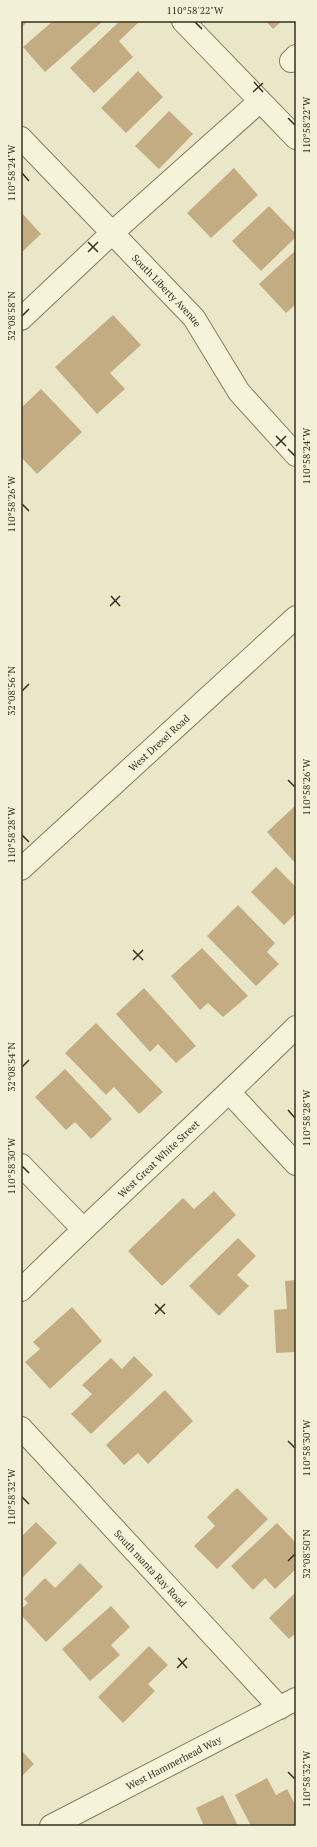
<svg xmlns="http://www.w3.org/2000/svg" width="317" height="1847" font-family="'PT Serif',serif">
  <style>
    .building { fill: #c4ac82 }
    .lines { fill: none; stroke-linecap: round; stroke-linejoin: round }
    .minor-casing { stroke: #847b5f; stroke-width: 24 }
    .minor { stroke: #f5f3da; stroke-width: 22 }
    .ticks { fill: none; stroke: #363021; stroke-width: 1.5 }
    .labels { text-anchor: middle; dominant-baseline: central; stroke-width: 3.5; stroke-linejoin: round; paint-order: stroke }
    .street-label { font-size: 10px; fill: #363021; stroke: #f2f0d7 }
    .neatline { fill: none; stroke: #363021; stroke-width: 1.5 }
    .ticks-label { font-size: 10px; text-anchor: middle; fill: #363021 }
  </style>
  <rect width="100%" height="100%" fill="#eae7c8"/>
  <g class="building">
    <polygon points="21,21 28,21 21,28"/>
    <polygon points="53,21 103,21 45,72 23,47"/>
    <polygon points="120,21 140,21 119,41 133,57 94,93 70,68"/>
    <polygon points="266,21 282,21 273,29"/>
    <polygon points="138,71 163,97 126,133 101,108"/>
    <polygon points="169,111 193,134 159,169 135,146"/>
    <polygon points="234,168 258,195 211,238 187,213"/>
    <polygon points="269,206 296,234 296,237 261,271 232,241"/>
    <polygon points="21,212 41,234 21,253"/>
    <polygon points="296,250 296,304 286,313 259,284"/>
    <polygon points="113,315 141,345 110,373 125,389 97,414 55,367"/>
    <polygon points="41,389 82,432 37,474 21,457 21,408"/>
    <polygon points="296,805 296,864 267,832"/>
    <polygon points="276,867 296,887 296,917 294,915 284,925 251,892"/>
    <polygon points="238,905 275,943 267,952 279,964 256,986 207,936"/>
    <polygon points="202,948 248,996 223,1017 208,1003 200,1010 171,976"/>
    <polygon points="144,988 196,1046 176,1063 158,1044 150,1052 116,1014"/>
    <polygon points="96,1023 163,1092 139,1114 114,1087 106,1095 65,1053"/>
    <polygon points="65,1069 112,1119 91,1139 75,1122 66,1130 35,1097"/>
    <polygon points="214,1191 236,1215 162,1286 128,1251 183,1198 194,1209"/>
    <polygon points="238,1238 256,1256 237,1275 249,1286 219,1316 189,1286"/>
    <polygon points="296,1280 296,1352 276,1353 274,1310 287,1309 285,1281"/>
    <polygon points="72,1307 102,1341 50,1389 25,1362 40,1349 33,1342"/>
    <polygon points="134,1356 153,1375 91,1434 71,1414 92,1394 82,1385 111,1358 122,1369"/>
    <polygon points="165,1390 193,1421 148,1464 138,1453 124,1465 106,1445"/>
    <polygon points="237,1488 268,1519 217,1569 194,1546 215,1526 207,1517"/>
    <polygon points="36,1522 57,1543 21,1579 21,1537"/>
    <polygon points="277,1523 296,1543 296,1569 275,1589 265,1578 253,1590 231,1566"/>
    <polygon points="80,1563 103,1587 46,1642 21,1615 21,1609 28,1603 24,1599 45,1578 55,1588"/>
    <polygon points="296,1592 296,1633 289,1639 269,1618"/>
    <polygon points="111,1606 130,1627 111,1645 120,1655 90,1681 62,1649"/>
    <polygon points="149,1646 168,1665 148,1684 155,1691 123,1723 98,1697"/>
    <polygon points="21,1750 34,1764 21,1777"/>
    <polygon points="267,1778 276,1795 287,1789 296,1806 296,1826 251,1826 235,1795"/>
    <polygon points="223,1795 238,1826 204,1826 196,1808"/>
  </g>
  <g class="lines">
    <g class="minor-casing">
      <g id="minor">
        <polyline points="183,21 296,138"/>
        <polyline points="291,61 296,56"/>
        <path id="s1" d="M21,138l173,180 45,74 57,63"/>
        <polyline points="21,319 112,233 260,101"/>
        <path id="s2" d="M21,869l275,-252"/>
        <polyline points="230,1093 296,1164"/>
        <polyline points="21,1165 83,1229"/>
        <path id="s3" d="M21,1290c90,-89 185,-174 275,-263"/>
        <path id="s4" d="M21,1428l259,280"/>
        <path id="s5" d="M51,1826l245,-127"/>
      </g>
    </g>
    <use href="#minor" class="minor"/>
  </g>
  <path class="ticks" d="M195,22l7,7M254,82l9,10M253,92l10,-9M288,118l7,7M22,173l7,8M88,242l10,10M88,252l10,-10M22,316l7,-7M276,436l10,10M276,446l10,-10M288,449l7,7M22,504l7,7M111,596l9,10M110,606l10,-10M22,691l7,-7M288,780l7,7M22,835l7,7M133,950l10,10M133,960l10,-10M22,1067l7,-7M288,1110l7,8M22,1166l7,7M155,1304l10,10M155,1314l10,-10M288,1441l7,7M22,1497l7,7M288,1561l7,-7M178,1658l9,10M177,1668l10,-10M288,1772l7,7"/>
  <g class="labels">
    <g class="street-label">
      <text stroke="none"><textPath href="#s1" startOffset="211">South Liberty Avenue</textPath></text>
      <text stroke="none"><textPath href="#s2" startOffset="187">West Drexel Road</textPath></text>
      <text stroke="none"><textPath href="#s3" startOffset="190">West Great White Street</textPath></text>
      <text stroke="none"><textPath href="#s4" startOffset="191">South manta Ray Road</textPath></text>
      <text stroke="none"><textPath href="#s5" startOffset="138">West Hammerhead Way</textPath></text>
    </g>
  </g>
  <rect width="317" height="1847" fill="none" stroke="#f2f0d7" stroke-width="44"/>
  <rect x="22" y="22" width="273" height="1803" class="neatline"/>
  <g class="ticks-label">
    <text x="195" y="14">110°58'22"W</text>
    <text transform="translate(306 125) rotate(-90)" y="4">110°58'22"W</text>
    <text transform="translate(11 173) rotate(-90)" y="4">110°58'24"W</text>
    <text transform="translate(11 316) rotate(-90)" y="4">32°08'58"N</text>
    <text transform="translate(306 456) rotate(-90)" y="4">110°58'24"W</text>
    <text transform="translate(11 504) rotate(-90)" y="4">110°58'26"W</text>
    <text transform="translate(11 691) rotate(-90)" y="4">32°08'56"N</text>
    <text transform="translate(306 787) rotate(-90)" y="4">110°58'26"W</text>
    <text transform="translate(11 835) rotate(-90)" y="4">110°58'28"W</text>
    <text transform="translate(11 1067) rotate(-90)" y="4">32°08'54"N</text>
    <text transform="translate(306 1118) rotate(-90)" y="4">110°58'28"W</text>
    <text transform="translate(11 1166) rotate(-90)" y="4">110°58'30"W</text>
    <text transform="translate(306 1448) rotate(-90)" y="4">110°58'30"W</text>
    <text transform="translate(11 1497) rotate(-90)" y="4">110°58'32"W</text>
    <text transform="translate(306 1554) rotate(-90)" y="4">32°08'50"N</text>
    <text transform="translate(306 1779) rotate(-90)" y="4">110°58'32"W</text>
  </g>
</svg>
